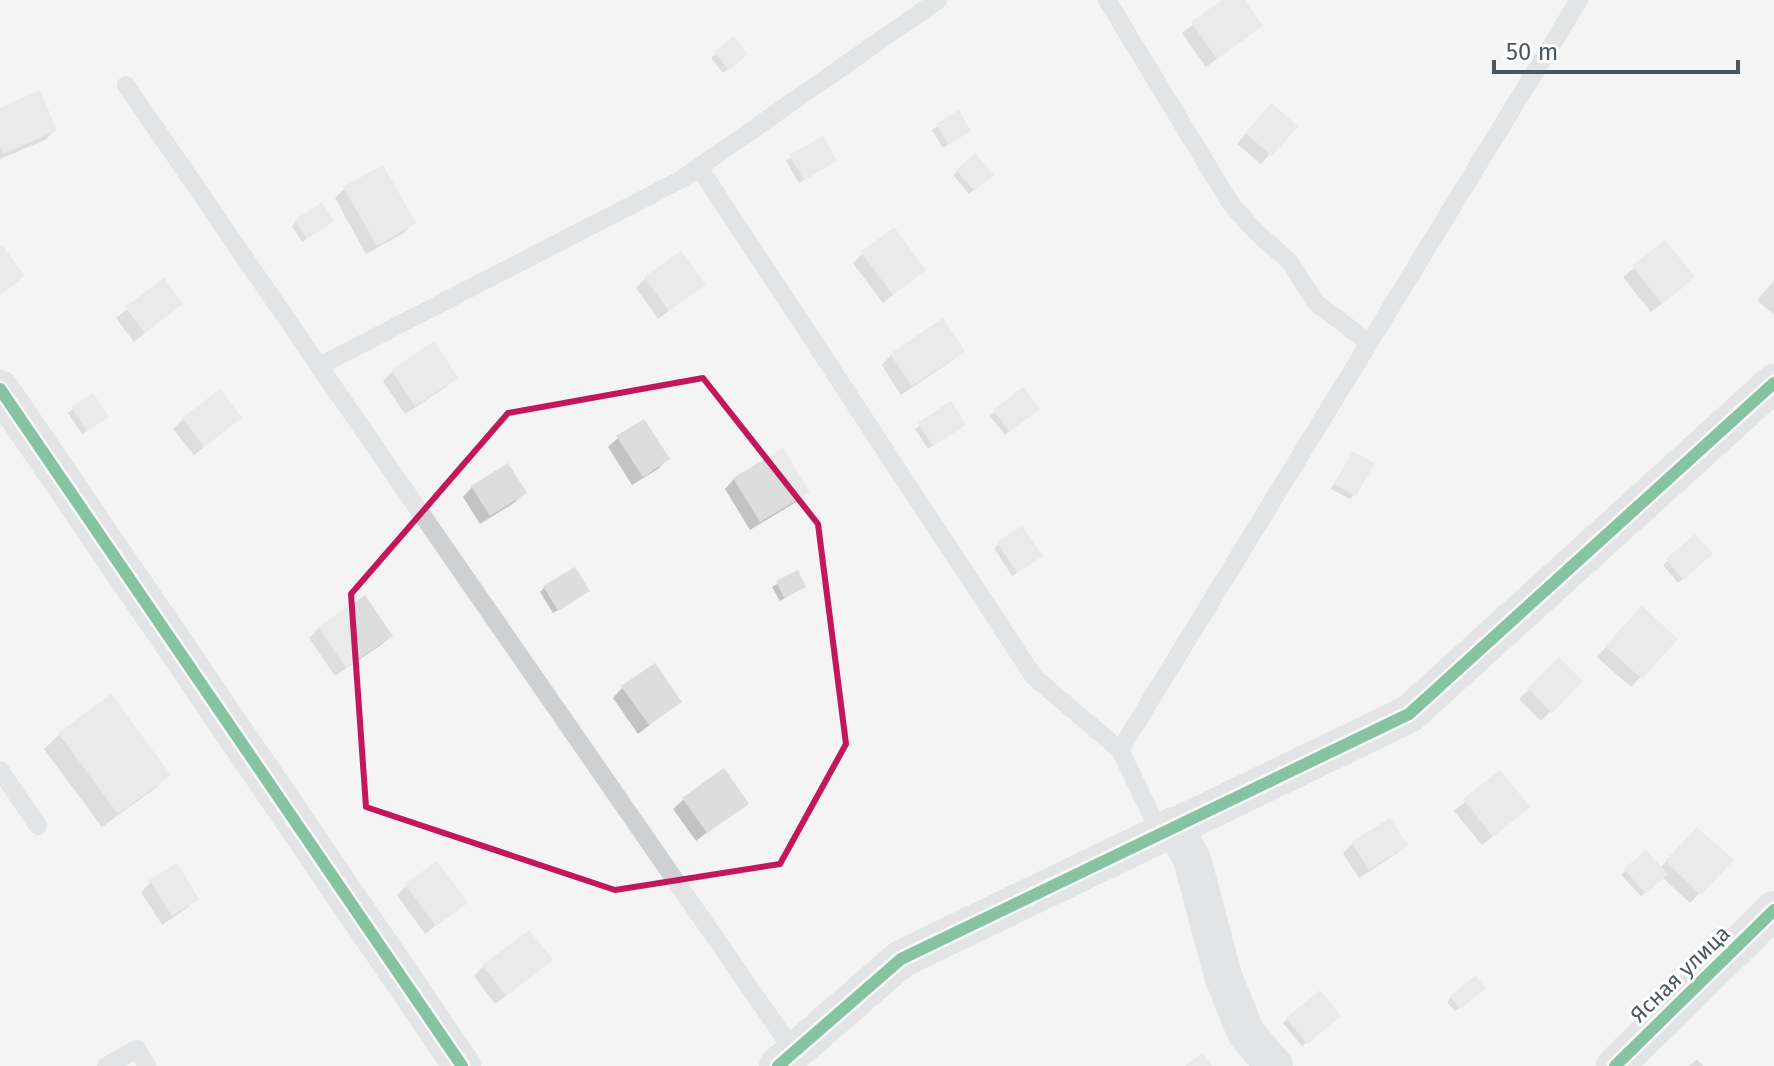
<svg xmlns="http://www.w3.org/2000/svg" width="1774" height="1066" font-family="'Fira Sans',sans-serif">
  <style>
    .shadow { fill: #0003 }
    .building { fill: #ddddde }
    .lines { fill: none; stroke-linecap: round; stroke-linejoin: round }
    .service { stroke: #ced0d2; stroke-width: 18 }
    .minor { stroke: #ced0d2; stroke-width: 38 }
    .cycleway-casing { stroke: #fff; stroke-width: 17 }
    .cycleway { stroke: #00873e; stroke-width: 12 }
    .marked { fill: none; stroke: #c2185b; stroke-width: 6; stroke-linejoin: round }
    .labels { text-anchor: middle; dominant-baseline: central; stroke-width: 6; stroke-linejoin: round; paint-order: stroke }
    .street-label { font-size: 22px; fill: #4a5661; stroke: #fff }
  </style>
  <rect width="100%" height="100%" fill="#f4f4f4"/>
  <g class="shadow">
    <polygon points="1226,0 1242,0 1261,26 1206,67 1182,33"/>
    <polygon points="733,38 741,58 723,73 711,58"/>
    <polygon points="0,110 55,130 45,140 0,159"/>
    <polygon points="958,113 969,131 943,148 932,130"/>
    <polygon points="1261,116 1295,126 1261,164 1237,144"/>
    <polygon points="975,156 991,174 969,194 953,175"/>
    <polygon points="791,157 830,165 799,183 786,161"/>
    <polygon points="345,188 413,223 404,233 366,254 335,198"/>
    <polygon points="296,222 327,225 302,242 292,226"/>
    <polygon points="1665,243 1683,287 1651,312 1623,277"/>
    <polygon points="863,253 924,270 883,303 853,263"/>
    <polygon points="646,278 703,285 658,319 636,288"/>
    <polygon points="163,281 181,304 134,342 116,318"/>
    <polygon points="1774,281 1774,315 1757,300"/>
    <polygon points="962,351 953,360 901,395 882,365 891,355"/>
    <polygon points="393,371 455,377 446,387 405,414 383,381"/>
    <polygon points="1023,389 1033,413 1005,435 990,416"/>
    <polygon points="950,404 959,429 928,449 915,429"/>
    <polygon points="73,409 102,421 82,434 68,413"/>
    <polygon points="240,418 194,455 173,429 183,419"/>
    <polygon points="618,438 667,459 658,469 632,485 608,447"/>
    <polygon points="1353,453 1354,495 1350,499 1331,489"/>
    <polygon points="734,479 808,492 798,501 750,530 725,489"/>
    <polygon points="472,487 524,493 514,503 480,524 463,497"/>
    <polygon points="1022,528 1036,560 1012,576 994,548"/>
    <polygon points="1695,537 1710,554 1678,583 1663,565"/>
    <polygon points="797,573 804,586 780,601 772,587"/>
    <polygon points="544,588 583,595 553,613 540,592"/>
    <polygon points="1633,618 1676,639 1631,687 1597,657"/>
    <polygon points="319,628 391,636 381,645 335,676 309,638"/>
    <polygon points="1559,660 1580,681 1541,721 1519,699"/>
    <polygon points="622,688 680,701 638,734 613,698"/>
    <polygon points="111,697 169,775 154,789 102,827 44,749 59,735"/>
    <polygon points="1500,773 1517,817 1482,845 1454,811"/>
    <polygon points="683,800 746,803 696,841 673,809"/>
    <polygon points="1697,829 1731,861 1690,903 1662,877 1641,896 1621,875 1646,853 1660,868"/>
    <polygon points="1353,843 1405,845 1396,854 1359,878 1343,853"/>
    <polygon points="151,882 197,898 187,908 162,925 141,892"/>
    <polygon points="407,885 465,903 425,934 397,895"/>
    <polygon points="484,966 540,970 495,1004 474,976"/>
    <polygon points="1479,992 1455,1011 1447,1002 1452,997"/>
    <polygon points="1288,1019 1334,1020 1302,1046 1283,1023"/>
    <polygon points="1697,1059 1703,1066 1689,1066"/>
  </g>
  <g class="building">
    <polygon points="1222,0 1245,0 1263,26 1217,59 1191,22"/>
    <polygon points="733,36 748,54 729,70 714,52"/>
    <polygon points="40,90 57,130 4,154 0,145 0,108"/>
    <polygon points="1271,103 1298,126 1272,156 1245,133"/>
    <polygon points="959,110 971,131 948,145 936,124"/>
    <polygon points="823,136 837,161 804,180 789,155"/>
    <polygon points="975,153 994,175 974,191 956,170"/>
    <polygon points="383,165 416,223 377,246 343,187"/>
    <polygon points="322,202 334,221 307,239 295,220"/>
    <polygon points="894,227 926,270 893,295 861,252"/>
    <polygon points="1665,240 1695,277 1662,304 1632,266"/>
    <polygon points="2,245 25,276 0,295 0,247"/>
    <polygon points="681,251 706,285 669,311 644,277"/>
    <polygon points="164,278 183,304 145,333 125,307"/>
    <polygon points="943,318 965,351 912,386 890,354"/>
    <polygon points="434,341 458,378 415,406 391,370"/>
    <polygon points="1023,387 1040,409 1010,432 993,410"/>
    <polygon points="220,389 242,418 204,447 182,418"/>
    <polygon points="93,393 109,417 87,431 71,407"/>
    <polygon points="951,401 966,425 933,446 918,423"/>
    <polygon points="644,419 670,459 643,477 616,436"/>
    <polygon points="783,448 810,492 760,522 733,478"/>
    <polygon points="1353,451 1375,463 1356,496 1334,484"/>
    <polygon points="508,463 527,493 490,516 471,486"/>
    <polygon points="1022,526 1043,556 1017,573 997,542"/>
    <polygon points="1695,534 1713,554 1683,580 1666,559"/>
    <polygon points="575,567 590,591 558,611 543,586"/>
    <polygon points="798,570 806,587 784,598 776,581"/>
    <polygon points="365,595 393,636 346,668 318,627"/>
    <polygon points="1642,606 1678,639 1642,679 1605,646"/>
    <polygon points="1559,657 1583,681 1552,713 1528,688"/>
    <polygon points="655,663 682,702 649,725 621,686"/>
    <polygon points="111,694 171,775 118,814 58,733"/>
    <polygon points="724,768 749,804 707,833 682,798"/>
    <polygon points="1500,770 1530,807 1493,837 1463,799"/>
    <polygon points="1390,818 1408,845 1369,870 1351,842"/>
    <polygon points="1697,827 1734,860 1701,895 1665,861"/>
    <polygon points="1646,850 1668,874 1646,894 1624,869"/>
    <polygon points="437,861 468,903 436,926 405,884"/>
    <polygon points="177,863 199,899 172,916 149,880"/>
    <polygon points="529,930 553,960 506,996 482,965"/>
    <polygon points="1475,976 1486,988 1460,1009 1450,996"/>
    <polygon points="1320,990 1341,1016 1307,1044 1286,1018"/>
    <polygon points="1202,1053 1212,1066 1185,1066"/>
  </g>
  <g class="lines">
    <g class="service">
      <polyline points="1107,0 1231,204 1255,231 1290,262 1315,302 1368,342"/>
      <polyline points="126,85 319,366"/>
      <polyline points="699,167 1034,677 1120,750"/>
      <polyline points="0,770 38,826"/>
      <polyline points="1160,833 1120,750 1579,0"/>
      <polyline points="795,1053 319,366 682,179 938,0"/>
      <polyline points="106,1066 137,1049 147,1066"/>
    </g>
    <g class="minor">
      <polyline points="0,389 462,1066"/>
      <polyline points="1173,826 1192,859 1223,976 1246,1033 1274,1066"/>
      <polyline points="778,1066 901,959 1409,714 1774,383"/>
      <polyline points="1615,1066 1774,910"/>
    </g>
    <g class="cycleway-casing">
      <g id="cycleway">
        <polyline points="0,389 462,1066"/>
        <polyline points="778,1066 901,959 1409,714 1774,383"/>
        <polyline points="1615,1066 1774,910"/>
      </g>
    </g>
    <use href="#cycleway" class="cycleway"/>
  </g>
  <path d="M0 0H1774V1066H0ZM703,378l115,146 28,220 -66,120 -165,26 -249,-83 -15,-213 157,-181z" fill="#f4f4f4" fill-opacity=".55" fill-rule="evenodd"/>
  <path class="marked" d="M703,378l115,146 28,220 -66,120 -165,26 -249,-83 -15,-213 157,-181z"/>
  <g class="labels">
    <g class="street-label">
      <text transform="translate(1680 974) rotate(-44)">Ясная улица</text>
    </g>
  </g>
  <path d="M1494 60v12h244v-12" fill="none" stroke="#4a5661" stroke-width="4"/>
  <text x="1506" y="60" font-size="24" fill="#4a5661" stroke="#ffffff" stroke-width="6" paint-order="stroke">50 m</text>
</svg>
